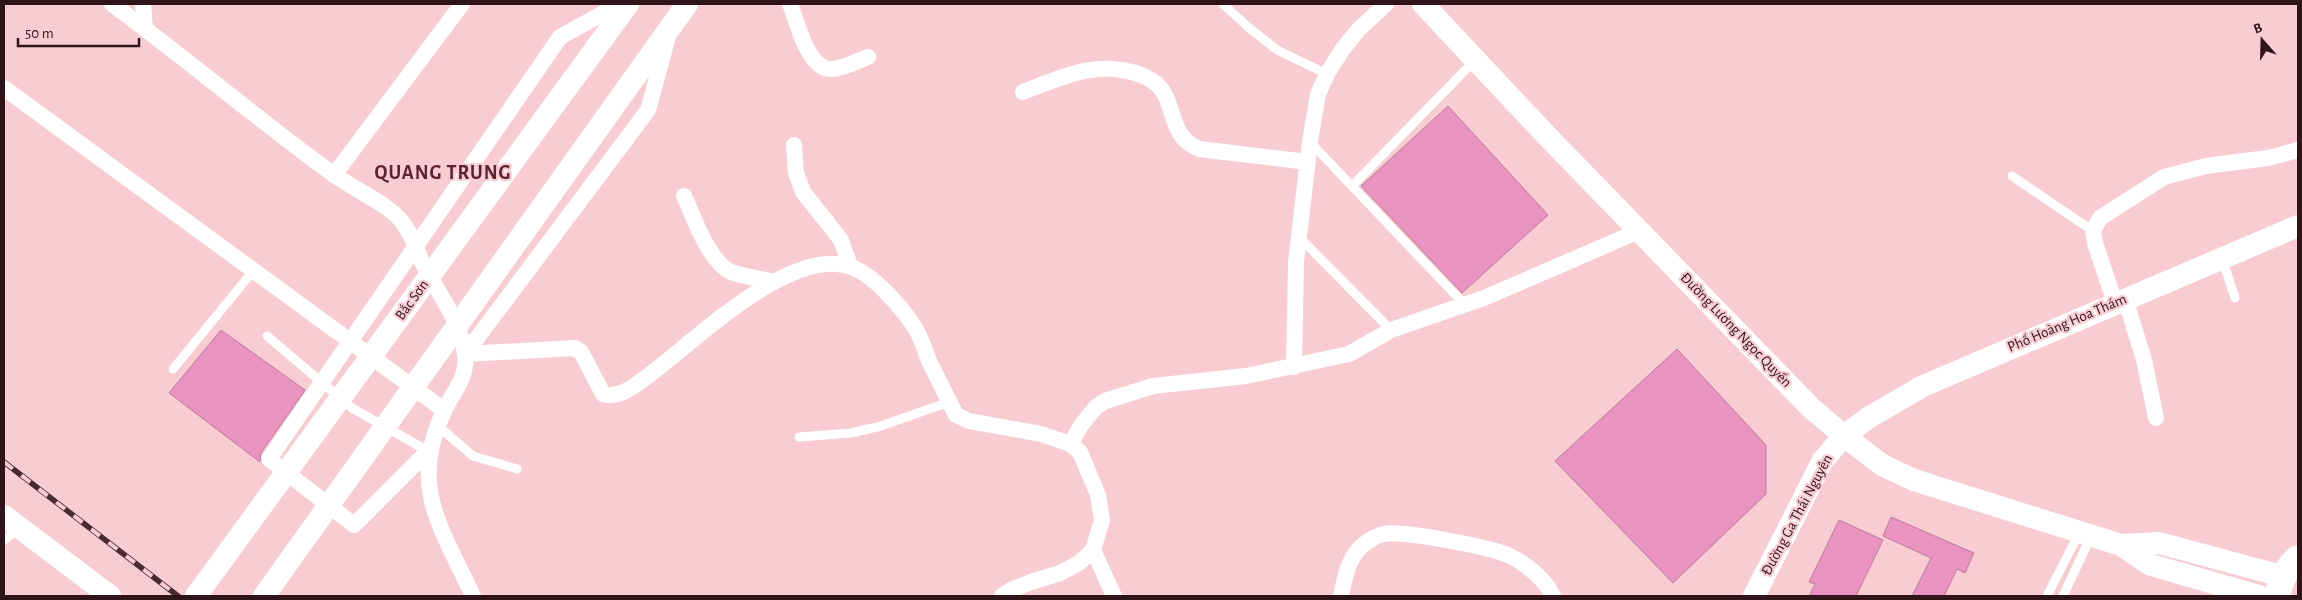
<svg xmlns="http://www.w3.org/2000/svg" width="2302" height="600" font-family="'Alegreya Sans',sans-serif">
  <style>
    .building { fill: #ea92c0; stroke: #ba7d9c }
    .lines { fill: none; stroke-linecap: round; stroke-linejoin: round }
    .lane { stroke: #fff; stroke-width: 9 }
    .street { stroke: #fff; stroke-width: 16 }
    .secondary { stroke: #fff; stroke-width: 22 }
    .primary { stroke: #fff; stroke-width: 26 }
    .rail-casing { stroke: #472b30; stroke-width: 5.5 }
    .rail { stroke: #f8ccd2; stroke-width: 4; stroke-dasharray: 11; stroke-linecap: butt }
    .labels { text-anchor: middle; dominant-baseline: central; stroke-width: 4.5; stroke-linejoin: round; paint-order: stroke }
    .street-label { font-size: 15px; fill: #2f151a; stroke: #f8ccd2 }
    .district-label { font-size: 20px; font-weight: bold; letter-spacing: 1px; fill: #5c2331; stroke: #f8ccd2 }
  </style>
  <rect width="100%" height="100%" fill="#f8ccd2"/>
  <g class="building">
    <polygon points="1448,106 1548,215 1462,293 1361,186"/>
    <polygon points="221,330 305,390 261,453 260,462 169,393"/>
    <polygon points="1677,349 1766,445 1766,494 1673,583 1555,461"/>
    <polygon points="1891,517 1974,553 1965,573 1957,569 1944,596 1912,596 1931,558 1883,536"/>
    <polygon points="1839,520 1883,540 1856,596 1809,596 1815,584 1809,582"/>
  </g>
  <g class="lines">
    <g class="lane">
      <polyline points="1223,4 1248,27 1277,50 1327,74"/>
      <polyline points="1310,142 1465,305"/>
      <polyline points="2012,176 2093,231"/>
      <polyline points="1353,185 1475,60"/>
      <polyline points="1300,238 1391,330"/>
      <polyline points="2222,258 2235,298"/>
      <polyline points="267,336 352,408 428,451"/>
      <polyline points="173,369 253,271"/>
      <polyline points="438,426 473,456 517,469"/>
      <polyline points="799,437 851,433 881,426 949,402"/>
      <polyline points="4,540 19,528"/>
      <polyline points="2047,596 2079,533"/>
      <polyline points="2063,596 2091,536"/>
    </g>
    <g class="street">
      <path d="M112,4c75,55 146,116 221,170 20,15 56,30 70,49 10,13 14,30 22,45 15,28 36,54 40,87 3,23 -12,36 -21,56 -36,75 -2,118 29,185"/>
      <polyline points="143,4 145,28"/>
      <path d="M790,4c7,18 18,66 41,65 12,0 26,-8 37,-12"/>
      <polyline points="4,88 444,410"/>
      <path d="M1023,92c39,-15 76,-33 118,-17 11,4 20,11 25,22 10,23 8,41 33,52l109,13"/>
      <polyline points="794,145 796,173 803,192 841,240 850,266"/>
      <polyline points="334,175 462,4"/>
      <path d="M684,196c10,22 25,66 47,76 12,5 29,6 42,10"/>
      <polyline points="2125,298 2144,360 2156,418"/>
      <polyline points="2115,303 2095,243 2093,231 2100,218 2164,177 2206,166 2268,158 2298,150"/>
      <path d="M465,354l110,-6 6,4 22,42c17,6 37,-12 50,-22 44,-33 139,-127 198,-105 22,7 50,40 63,59 7,10 10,23 15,35 9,18 18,36 27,54l13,6 72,13 29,10 10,8 18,43 4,25 -9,30 -14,13 -19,10 -29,9 -20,8 -9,6"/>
      <polyline points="465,354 648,110 668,37"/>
      <polyline points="1294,367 1296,262 1310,141 1318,94 1327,74 1342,50 1358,30 1386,4"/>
      <polyline points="1070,444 1082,424 1096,407 1105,401 1153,386 1246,376 1349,354 1391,330 1484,298 1639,231"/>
      <polyline points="428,451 354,525 269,459 560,37 620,4"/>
      <polyline points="1093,550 1114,596"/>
      <path d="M1341,596c4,-21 8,-44 29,-56 3,-2 9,-5 14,-6 18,-4 105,13 124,21 16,7 38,25 45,41"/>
    </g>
    <g class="secondary">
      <polyline points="1423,4 1547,136 1810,407 1844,436 1882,465 1914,480 2121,545 2151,565 2259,596"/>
      <polyline points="4,516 110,596"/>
      <polyline points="2121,545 2159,543 2282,576"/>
      <polyline points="196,596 628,4"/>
      <polyline points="264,596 687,4"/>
      <polyline points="1754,596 1823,460 1844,436 1868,418 1923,386 2298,226"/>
    </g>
    <path class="primary" d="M2277,596c4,-16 8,-27 21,-38"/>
    <g class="rail-casing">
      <polyline id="rail" points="4,462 178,596"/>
    </g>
    <use href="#rail" class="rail"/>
  </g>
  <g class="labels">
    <g class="street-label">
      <text transform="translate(412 300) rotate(-54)">Bắc Sơn</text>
      <text transform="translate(2067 323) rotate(-23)">Phố Hoàng Hoa Thám</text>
      <text transform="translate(1736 330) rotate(46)">Đường Lương Ngọc Quyến</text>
      <text transform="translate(1797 515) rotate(-62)">Đường Ga Thái Nguyên</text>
    </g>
    <g class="district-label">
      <text x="443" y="173">QUANG TRUNG</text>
    </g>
  </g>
  <rect width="2302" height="600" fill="none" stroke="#2f151a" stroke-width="10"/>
  <g transform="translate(2262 40) rotate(340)" stroke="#f8ccd2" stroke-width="4" paint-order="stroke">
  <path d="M0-4L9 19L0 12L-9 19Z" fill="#2f151a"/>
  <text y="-8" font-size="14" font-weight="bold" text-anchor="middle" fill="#2f151a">B</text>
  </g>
  <path d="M18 38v8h121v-8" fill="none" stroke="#2f151a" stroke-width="2.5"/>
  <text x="25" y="38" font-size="15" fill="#2f151a" stroke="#f8ccd2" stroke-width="4" paint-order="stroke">50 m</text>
</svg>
